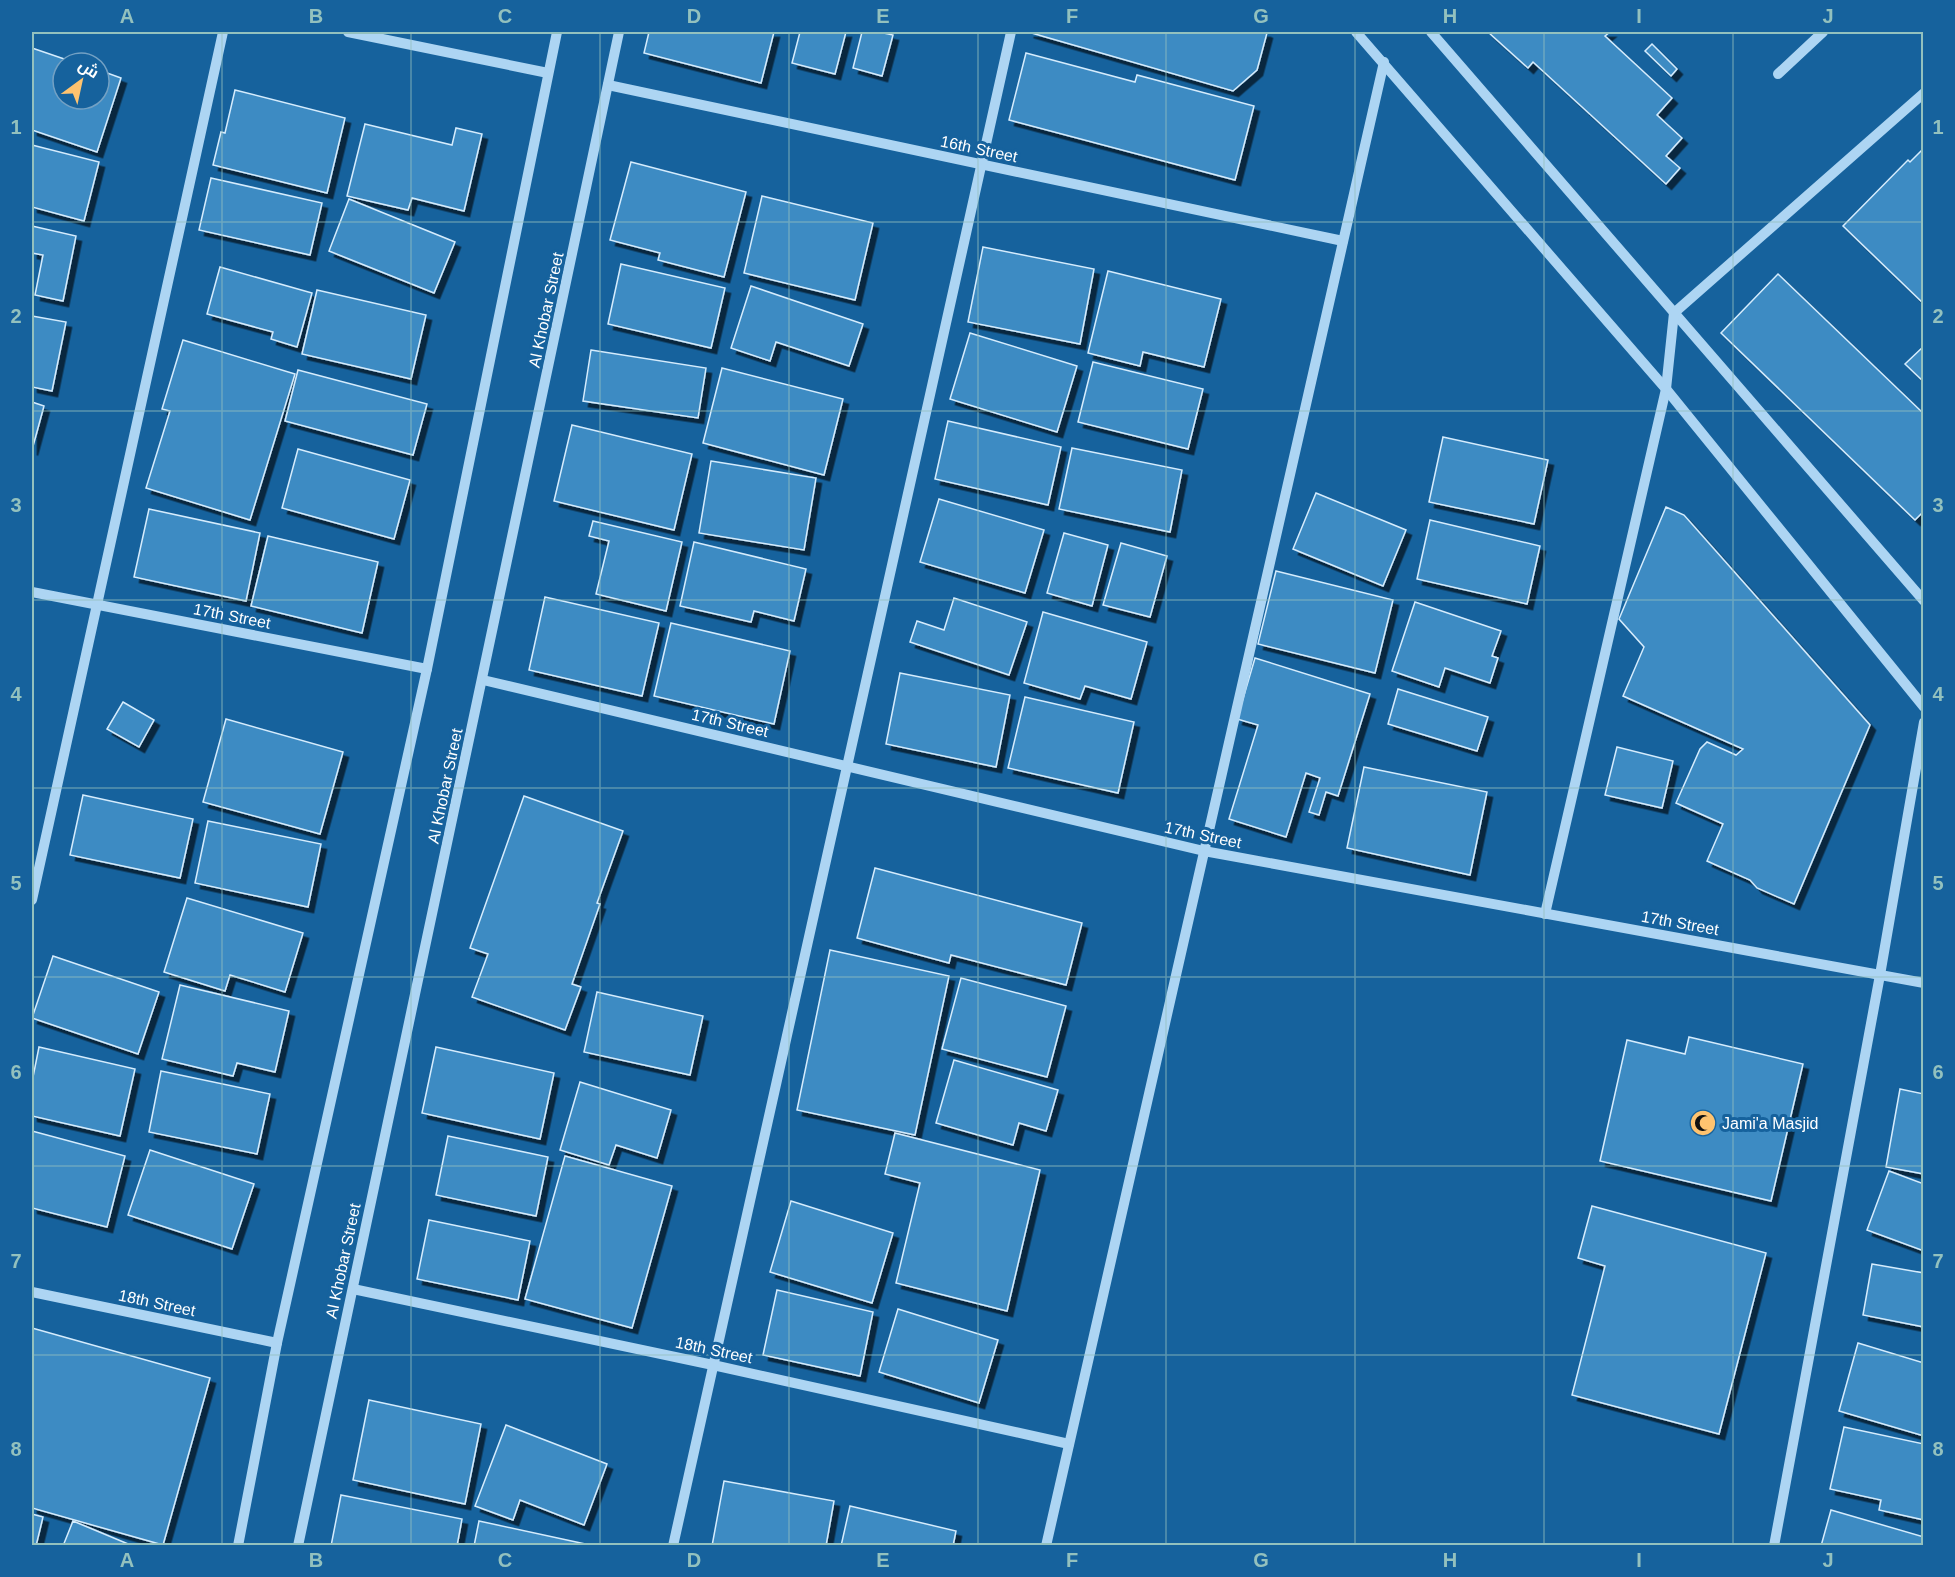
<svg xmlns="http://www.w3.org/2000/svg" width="1955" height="1577" font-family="Arial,Cairo,sans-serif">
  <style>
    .building { fill: #3e8bc3; stroke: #d5ecfd; stroke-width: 1.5; filter: url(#shadow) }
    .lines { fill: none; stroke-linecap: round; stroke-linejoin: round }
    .minor { stroke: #add5f3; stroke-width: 10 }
    .grid { fill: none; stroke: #93c1be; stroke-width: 1.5; stroke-opacity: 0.55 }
    .labels { text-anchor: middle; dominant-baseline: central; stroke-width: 6; stroke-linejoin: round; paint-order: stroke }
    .street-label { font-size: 16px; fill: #fff; stroke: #16629d }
    .poi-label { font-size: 16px; fill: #fff; stroke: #16629d; text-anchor: start }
    .neatline { fill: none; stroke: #93c1be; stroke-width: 2 }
    .grid-label { font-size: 20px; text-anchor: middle; font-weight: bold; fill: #93c1be }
  </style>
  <defs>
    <filter id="shadow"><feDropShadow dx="5.5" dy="5.5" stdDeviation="0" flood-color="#0009"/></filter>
  </defs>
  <rect width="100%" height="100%" fill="#16629d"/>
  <g class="building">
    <polygon points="649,32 774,32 761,83 644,53"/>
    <polygon points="800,32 846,32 835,74 792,63"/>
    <polygon points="862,32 879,32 893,35 882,76 853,68"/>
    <polygon points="1028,32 1265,32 1267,33 1257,70 1233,91"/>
    <polygon points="1488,32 1610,32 1605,36 1672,98 1657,115 1682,138 1666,156 1680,168 1666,184 1533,62 1528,68"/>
    <polygon points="1652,44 1677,69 1671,76 1645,51"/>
    <polygon points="32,48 76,63 63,63 63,99 99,99 99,70 121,78 97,152 32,130"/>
    <polygon points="1026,53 1135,82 1137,75 1254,106 1235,180 1009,120"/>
    <polygon points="235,90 345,118 327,193 213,165 221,132 225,133"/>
    <polygon points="365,124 452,145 456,128 482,134 464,211 412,198 408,210 347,196"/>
    <polygon points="32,145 99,162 84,221 32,207"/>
    <polygon points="1924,148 1924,304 1843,226 1908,160 1910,162"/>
    <polygon points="631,162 746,192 724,277 658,260 660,253 610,240"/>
    <polygon points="211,178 322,203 310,255 199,230"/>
    <polygon points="762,196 873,223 855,300 744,273"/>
    <polygon points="349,199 455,242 434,293 329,251"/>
    <polygon points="32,226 76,236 63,301 35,295 43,255 32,253"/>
    <polygon points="983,247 1094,269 1080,344 968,322"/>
    <polygon points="621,264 725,288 711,348 608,324"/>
    <polygon points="220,267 312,293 297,347 271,339 273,332 207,314"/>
    <polygon points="1108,271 1221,299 1204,367 1143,352 1140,366 1088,353"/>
    <polygon points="1778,274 1924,414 1924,511 1915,520 1721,333"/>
    <polygon points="751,286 863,324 849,366 776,342 770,361 731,348"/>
    <polygon points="317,290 426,315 411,379 302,354"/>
    <polygon points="32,316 66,322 52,391 32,387"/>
    <polygon points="970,333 1077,366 1057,432 950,399"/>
    <polygon points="183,340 295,374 250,520 146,488 170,411 162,409"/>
    <polygon points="1924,346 1924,382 1905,364"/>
    <polygon points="591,350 706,368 698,418 583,401"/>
    <polygon points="1093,362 1203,389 1188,449 1078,422"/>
    <polygon points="722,368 843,399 824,475 703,443"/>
    <polygon points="298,370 427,404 413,455 285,421"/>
    <polygon points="32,402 44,406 32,450"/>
    <polygon points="948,421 1061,447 1048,505 935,479"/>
    <polygon points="572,425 692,454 674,530 554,501"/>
    <polygon points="1443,437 1548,460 1534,524 1429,502"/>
    <polygon points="1072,448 1182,470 1170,532 1059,509"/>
    <polygon points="298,449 410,480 394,539 282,508"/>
    <polygon points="711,461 816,478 804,550 699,533"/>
    <polygon points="1316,493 1406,530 1383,586 1293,549"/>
    <polygon points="939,499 1044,530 1025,593 920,562"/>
    <polygon points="1666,507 1684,515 1870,725 1794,904 1757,888 1750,880 1707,861 1723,824 1676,803 1700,749 1707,742 1736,755 1743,749 1623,696 1644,647 1619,619"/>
    <polygon points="149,509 260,533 246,601 134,577"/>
    <polygon points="1430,520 1540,546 1527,604 1417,579"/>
    <polygon points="593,521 682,542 666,611 596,594 609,541 589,536"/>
    <polygon points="1064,533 1108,545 1092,606 1047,593"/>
    <polygon points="268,536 378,562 362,633 251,606"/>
    <polygon points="694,542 806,569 794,621 754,611 751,622 680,606"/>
    <polygon points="1121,543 1167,556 1150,617 1103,605"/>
    <polygon points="1276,571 1393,600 1375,673 1258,644"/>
    <polygon points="545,597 659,623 642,696 529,670"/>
    <polygon points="954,598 1027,622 1009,675 910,642 917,621 944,630"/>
    <polygon points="1415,602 1501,631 1492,656 1498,658 1490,683 1445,668 1439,687 1392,671"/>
    <polygon points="1043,612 1147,642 1131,699 1085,686 1080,699 1024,683"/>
    <polygon points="671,623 790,651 774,724 654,696"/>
    <polygon points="1255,658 1370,694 1338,796 1326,792 1319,815 1309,812 1320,778 1306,773 1286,837 1229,819 1258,725 1237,719"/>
    <polygon points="900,673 1010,695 996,767 886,744"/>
    <polygon points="1398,689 1488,717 1477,751 1388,724"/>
    <polygon points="1025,697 1134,722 1118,793 1008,768"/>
    <polygon points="123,702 154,720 139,747 107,729"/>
    <polygon points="226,719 343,752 320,834 203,802"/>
    <polygon points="1617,747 1673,761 1662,808 1605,795"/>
    <polygon points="1364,767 1487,792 1470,875 1347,848"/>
    <polygon points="83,795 193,819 180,878 70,855"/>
    <polygon points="524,796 623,831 597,903 600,904 572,984 581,987 565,1030 472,997 488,954 470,948"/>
    <polygon points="208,821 321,844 308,907 195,883"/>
    <polygon points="875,868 1082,923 1066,985 951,955 949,963 857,938"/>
    <polygon points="187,898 303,933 285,992 230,975 225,991 164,972"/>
    <polygon points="830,950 949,976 915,1135 797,1110"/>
    <polygon points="53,956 159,992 138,1054 32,1018"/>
    <polygon points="961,978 1066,1006 1047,1077 942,1049"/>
    <polygon points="180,985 289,1011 275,1072 237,1063 233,1076 162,1059"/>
    <polygon points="597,992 703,1016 690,1075 584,1052"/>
    <polygon points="1689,1037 1803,1064 1771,1201 1600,1161 1627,1040 1685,1054"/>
    <polygon points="39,1047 135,1069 120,1136 32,1116 32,1082"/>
    <polygon points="436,1047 554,1073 540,1139 422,1113"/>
    <polygon points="954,1060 1058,1090 1046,1131 1019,1123 1013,1145 936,1123"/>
    <polygon points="161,1071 270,1094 257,1154 149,1132"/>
    <polygon points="580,1082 671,1110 657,1158 616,1145 609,1165 560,1150"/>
    <polygon points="1900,1089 1924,1094 1924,1174 1886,1167"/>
    <polygon points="32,1131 125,1156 107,1227 32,1208"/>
    <polygon points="895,1133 1040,1170 1007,1311 896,1283 920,1183 885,1174"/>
    <polygon points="448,1136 548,1157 536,1216 436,1195"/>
    <polygon points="150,1150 254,1184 232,1249 128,1215"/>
    <polygon points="565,1156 672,1186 632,1328 525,1299"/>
    <polygon points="1889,1171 1924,1184 1924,1251 1867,1230"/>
    <polygon points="791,1201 893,1233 872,1303 770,1272"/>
    <polygon points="1592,1206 1766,1253 1719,1434 1572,1395 1605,1266 1578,1258"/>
    <polygon points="429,1220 530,1241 518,1300 417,1279"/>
    <polygon points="1872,1264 1924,1273 1924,1327 1863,1315"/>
    <polygon points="777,1290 873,1312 860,1376 763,1355"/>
    <polygon points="898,1309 998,1340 979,1403 879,1372"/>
    <polygon points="32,1328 210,1378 163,1545 32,1508"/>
    <polygon points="1858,1343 1924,1363 1924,1436 1839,1411"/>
    <polygon points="369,1400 481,1424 465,1504 353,1480"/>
    <polygon points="506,1425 607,1464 584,1525 520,1500 513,1520 475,1506"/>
    <polygon points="1844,1427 1924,1444 1924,1520 1879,1510 1881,1500 1830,1489"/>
    <polygon points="724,1481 834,1501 826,1546 712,1546"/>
    <polygon points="341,1495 462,1519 457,1546 331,1546"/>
    <polygon points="850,1506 956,1531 953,1546 841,1546"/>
    <polygon points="1831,1510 1924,1537 1924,1546 1821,1546"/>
    <polygon points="32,1514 43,1517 36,1546 32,1546"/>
    <polygon points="73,1521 133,1546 63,1546"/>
    <polygon points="479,1521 590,1545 474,1546"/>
  </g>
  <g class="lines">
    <g class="minor">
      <polyline points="348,32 548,73"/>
      <polyline points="1356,32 1666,389 1924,707"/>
      <polyline points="1431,32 1924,601"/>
      <polyline points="1778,74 1823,32"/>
      <polyline points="608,85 1343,241"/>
      <polyline points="32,592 427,669"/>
      <polyline points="483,680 1204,851 1924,983"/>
      <polyline points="32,900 223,32"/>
      <polyline points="1545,914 1666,389 1674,313 1924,93"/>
      <polyline points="353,1289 713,1365 1069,1444"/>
      <polyline points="32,1292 277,1343"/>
      <polyline points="238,1546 277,1343 427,669 557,32"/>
      <polyline points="298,1546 619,32"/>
      <polyline points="673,1546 1011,32"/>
      <polyline points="1046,1546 1384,62"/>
      <polyline points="1774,1546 1880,975 1924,722"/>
    </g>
  </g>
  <path class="grid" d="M222,32v1514M411,32v1514M600,32v1514M789,32v1514M978,32v1514M1166,32v1514M1355,32v1514M1544,32v1514M1733,32v1514M32,222h1892M32,411h1892M32,600h1892M32,788h1892M32,977h1892M32,1166h1892M32,1355h1892"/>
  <defs>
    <g id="mosque-disc" transform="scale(1.35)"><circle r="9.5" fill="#ffc36f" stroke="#16629d"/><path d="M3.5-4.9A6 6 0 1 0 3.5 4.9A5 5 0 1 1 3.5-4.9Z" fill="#111"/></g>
  </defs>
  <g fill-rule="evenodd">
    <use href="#mosque-disc" x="1703" y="1123"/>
  </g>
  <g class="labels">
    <g class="street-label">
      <text transform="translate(979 149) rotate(12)">16th Street</text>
      <text transform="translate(546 310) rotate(-78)">Al Khobar Street</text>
      <text transform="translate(232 616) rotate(11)">17th Street</text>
      <text transform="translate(730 723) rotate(13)">17th Street</text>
      <text transform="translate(445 786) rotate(-78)">Al Khobar Street</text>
      <text transform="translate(1203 835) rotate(12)">17th Street</text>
      <text transform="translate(1680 923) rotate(10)">17th Street</text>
      <text transform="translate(343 1261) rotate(-78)">Al Khobar Street</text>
      <text transform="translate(157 1303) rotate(12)">18th Street</text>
      <text transform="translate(714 1350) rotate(12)">18th Street</text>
    </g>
    <g class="poi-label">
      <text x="1722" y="1123">Jami'a Masjid</text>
    </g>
  </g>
  <rect width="1955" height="1577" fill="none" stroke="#16629d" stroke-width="66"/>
  <g transform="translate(81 81) rotate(33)"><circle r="28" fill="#16629d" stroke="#73a1c4" stroke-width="1.5"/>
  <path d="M0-4.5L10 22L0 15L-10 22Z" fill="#ffc36f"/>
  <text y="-9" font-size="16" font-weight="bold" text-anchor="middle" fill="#ffffff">ش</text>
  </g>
  <rect x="33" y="33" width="1889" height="1511" class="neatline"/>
  <g class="grid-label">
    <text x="127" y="23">A</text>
    <text x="316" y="23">B</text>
    <text x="505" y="23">C</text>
    <text x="694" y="23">D</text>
    <text x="883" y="23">E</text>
    <text x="1072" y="23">F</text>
    <text x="1261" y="23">G</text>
    <text x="1450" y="23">H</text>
    <text x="1639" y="23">I</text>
    <text x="1828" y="23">J</text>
    <text x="16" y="134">1</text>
    <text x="1938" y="134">1</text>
    <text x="16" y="323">2</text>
    <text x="1938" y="323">2</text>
    <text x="16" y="512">3</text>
    <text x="1938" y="512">3</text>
    <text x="16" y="701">4</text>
    <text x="1938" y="701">4</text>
    <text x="16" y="890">5</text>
    <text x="1938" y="890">5</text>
    <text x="16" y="1079">6</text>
    <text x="1938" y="1079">6</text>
    <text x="16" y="1268">7</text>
    <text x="1938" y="1268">7</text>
    <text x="16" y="1456">8</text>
    <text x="1938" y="1456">8</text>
    <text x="127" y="1567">A</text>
    <text x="316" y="1567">B</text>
    <text x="505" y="1567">C</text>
    <text x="694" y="1567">D</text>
    <text x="883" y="1567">E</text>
    <text x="1072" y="1567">F</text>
    <text x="1261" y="1567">G</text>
    <text x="1450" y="1567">H</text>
    <text x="1639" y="1567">I</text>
    <text x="1828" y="1567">J</text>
  </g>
</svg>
